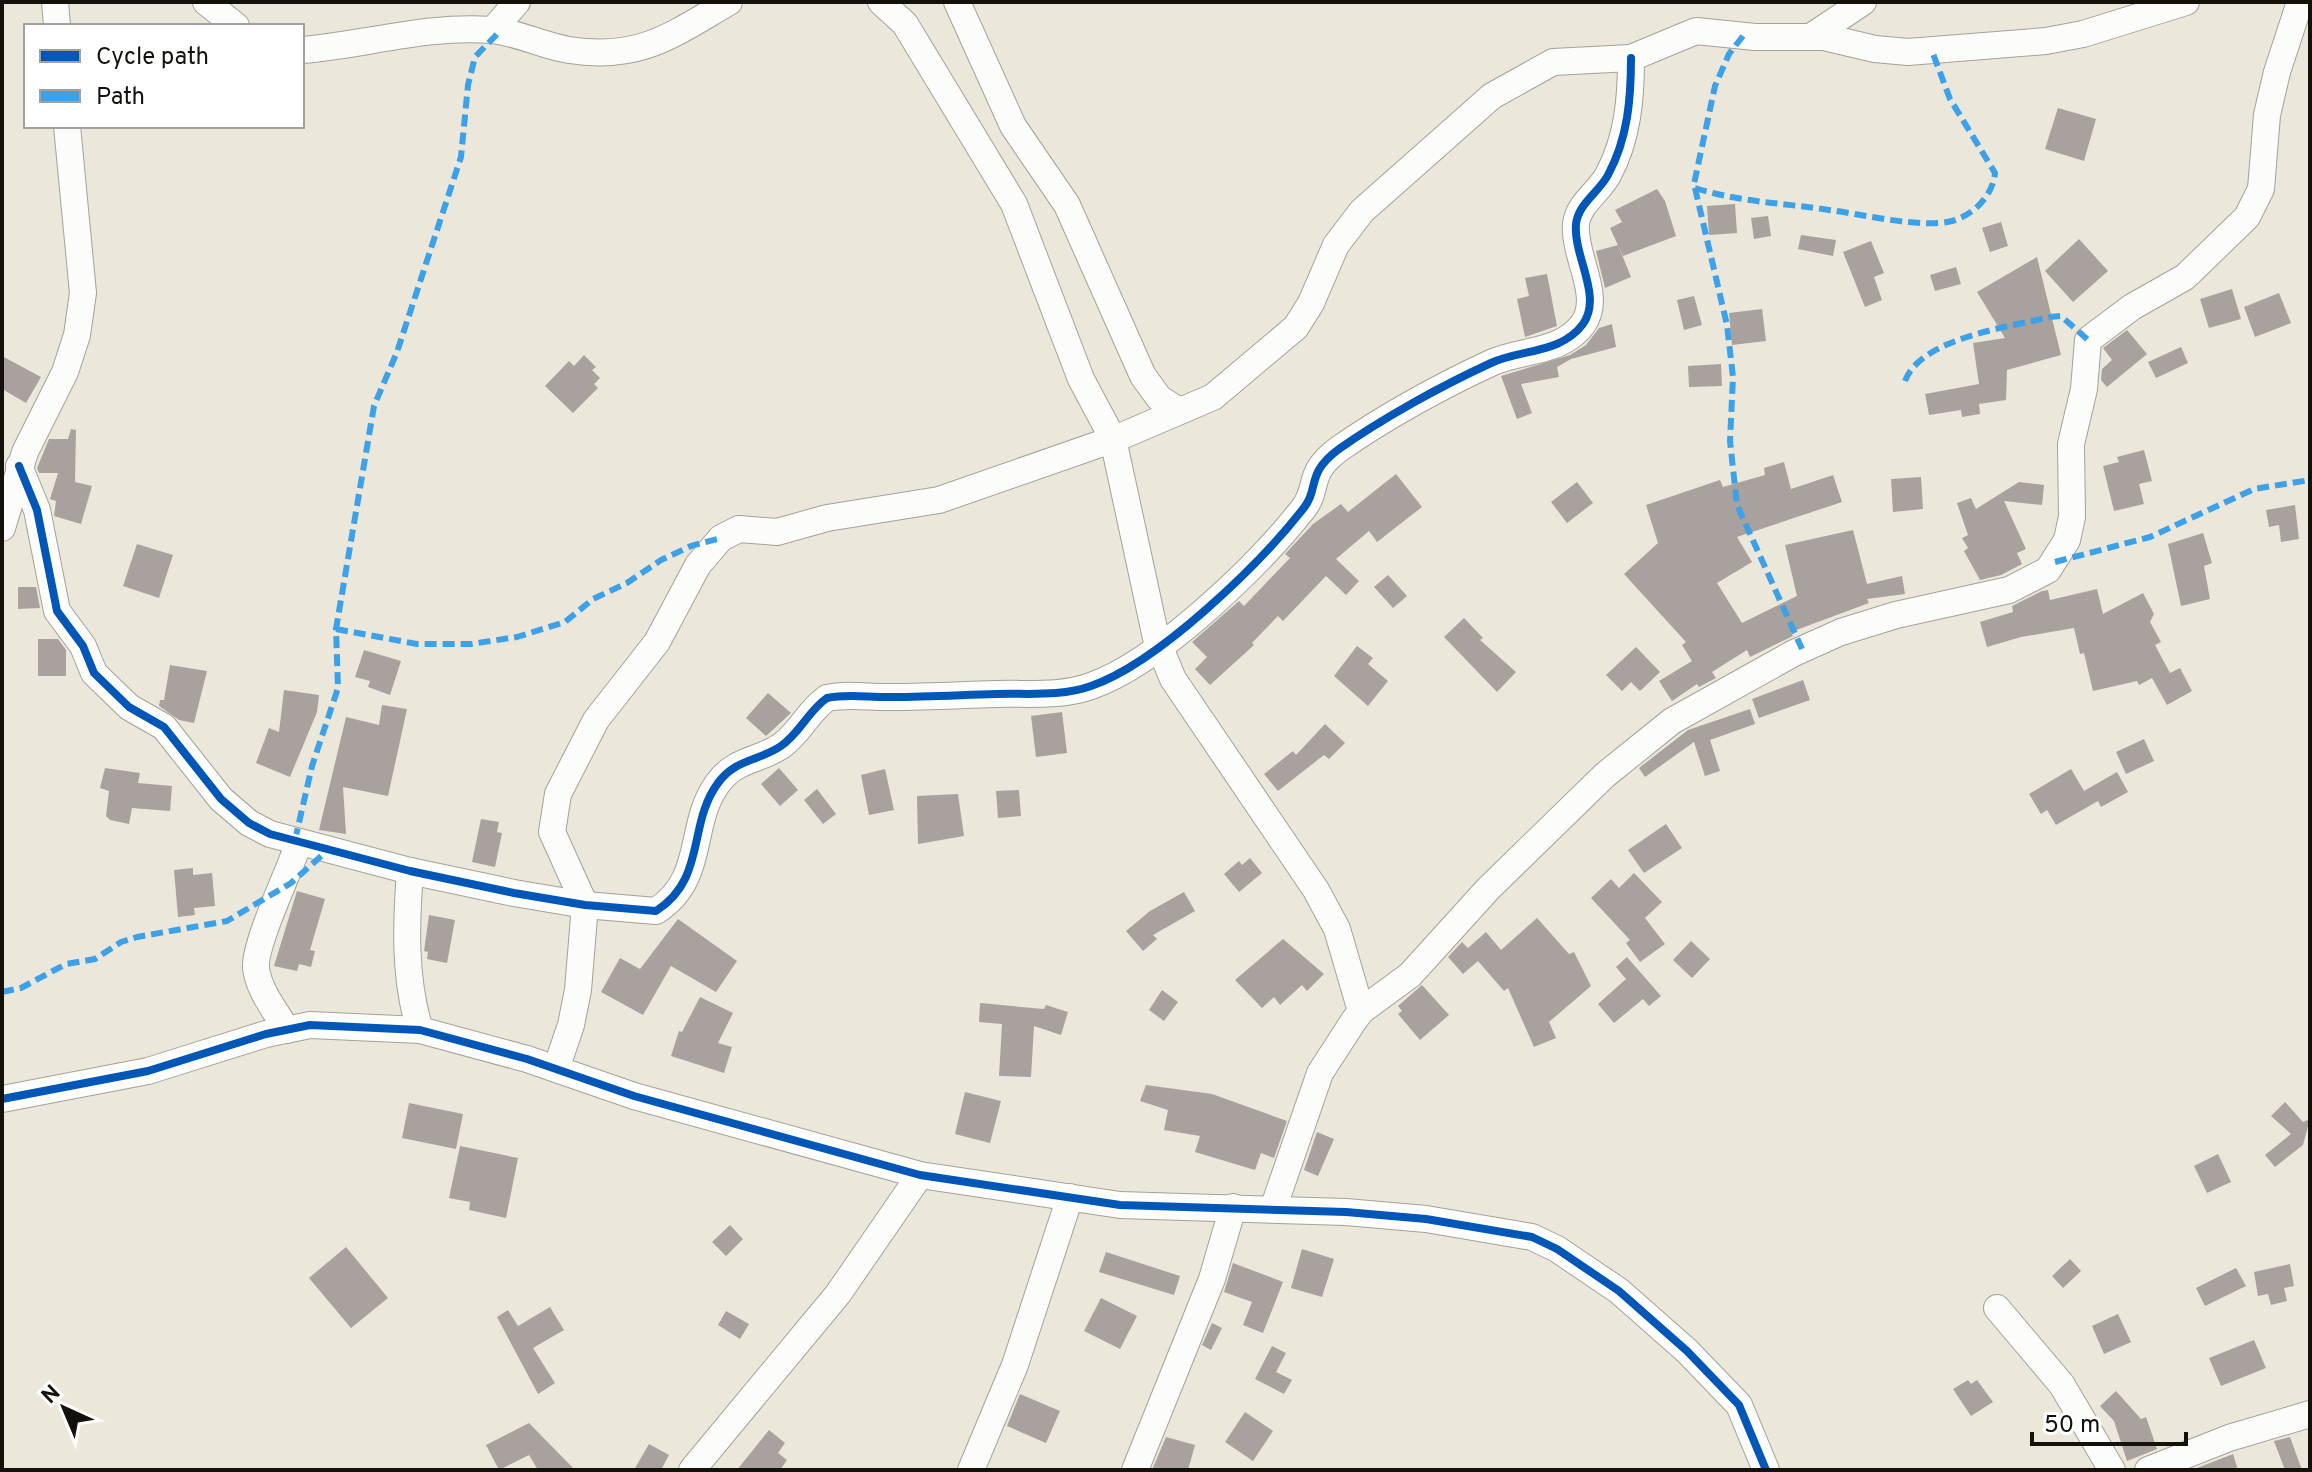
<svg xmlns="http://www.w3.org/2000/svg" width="2312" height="1472" font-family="Overpass,sans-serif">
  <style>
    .building { fill: #a8a19e }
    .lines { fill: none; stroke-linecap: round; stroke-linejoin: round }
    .minor-casing { stroke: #a4a197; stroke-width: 28 }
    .minor { stroke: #fcfcfa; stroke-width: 26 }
    .quiet { stroke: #3da1e9; stroke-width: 6; stroke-dasharray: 12 6; stroke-linecap: butt }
    .cycleway-casing { stroke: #fff; stroke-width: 13 }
    .cycleway { stroke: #0057b8; stroke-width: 8 }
  </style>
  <rect width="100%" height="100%" fill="#ebe8db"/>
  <g class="building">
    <polygon points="2058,108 2096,119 2084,161 2045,149"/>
    <polygon points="1657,189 1665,201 1676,236 1623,256 1610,228 1622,222 1615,210"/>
    <polygon points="1735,204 1737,233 1709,235 1707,206"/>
    <polygon points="1768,216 1771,236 1754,239 1751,218"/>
    <polygon points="2001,222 2008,246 1990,252 1982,228"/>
    <polygon points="1801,235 1836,240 1833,256 1798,249"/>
    <polygon points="2079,239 2108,271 2073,302 2045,271"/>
    <polygon points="1871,241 1884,273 1874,277 1882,300 1865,307 1843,252"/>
    <polygon points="1618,245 1631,277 1605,288 1596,251"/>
    <polygon points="2037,257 2061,355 2007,370 2006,400 1979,404 1980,414 1962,417 1961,410 1929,415 1925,394 1979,384 1973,343 2005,338 1977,292"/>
    <polygon points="1956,267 1961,284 1935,291 1930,275"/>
    <polygon points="1547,274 1557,326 1525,337 1517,299 1529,296 1525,278"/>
    <polygon points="2232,289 2241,319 2209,328 2200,299"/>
    <polygon points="2279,293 2291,323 2255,337 2244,307"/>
    <polygon points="1694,296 1702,325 1684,330 1677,300"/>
    <polygon points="1762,309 1766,341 1732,345 1729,313"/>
    <polygon points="1612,324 1616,347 1571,359 1557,367 1559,377 1521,384 1532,413 1517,419 1501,376 1570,355 1586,345 1599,328"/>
    <polygon points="2127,330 2147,354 2107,387 2101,380 2102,369 2112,360 2103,348"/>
    <polygon points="2181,347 2188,363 2156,378 2148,362"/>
    <polygon points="584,355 596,367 592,370 600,378 594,384 598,388 573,413 545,386 569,361 574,366"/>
    <polygon points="2,356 41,377 26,403 2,389"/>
    <polygon points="1721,364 1722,386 1689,387 1688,366"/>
    <polygon points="71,429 76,430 75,482 92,486 81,524 54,516 56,501 50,499 58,473 39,473 37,468 49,439 68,439"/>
    <polygon points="2144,450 2152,481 2139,484 2144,504 2114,511 2103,466 2119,462 2117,457"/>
    <polygon points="1784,462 1791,489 1833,475 1842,502 1737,537 1752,562 1717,583 1742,623 1797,596 1785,545 1853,530 1867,584 1902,576 1905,594 1867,599 1869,603 1791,632 1793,636 1750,657 1747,650 1712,672 1716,678 1699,687 1697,684 1672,701 1659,681 1692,661 1682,645 1686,642 1624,574 1658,543 1646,505 1720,480 1723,487 1765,475 1764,468"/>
    <polygon points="1396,474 1422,507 1377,542 1369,531 1336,559 1359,581 1346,595 1326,576 1283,621 1278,616 1252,643 1254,645 1210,685 1195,669 1207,657 1192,642 1239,601 1244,606 1290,558 1285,554 1313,524 1341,504 1348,512"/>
    <polygon points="1921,477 1923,509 1893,512 1891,479"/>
    <polygon points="1577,482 1593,503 1567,523 1551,502"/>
    <polygon points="2019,482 2044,485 2042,505 2004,501 2026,549 2017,553 2022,564 2001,575 1980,580 1964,551 1968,548 1962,538 1968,535 1957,503 1971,498 1976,509"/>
    <polygon points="2295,505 2299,539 2281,542 2279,525 2269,527 2266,510"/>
    <polygon points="2203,533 2212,563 2204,566 2210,599 2181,606 2168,544"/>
    <polygon points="137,544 173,555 159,598 123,586"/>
    <polygon points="1388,575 1407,596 1393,608 1374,587"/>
    <polygon points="18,587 36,587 40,608 18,609"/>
    <polygon points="2097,589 2103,614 2143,593 2154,614 2150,622 2161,642 2155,645 2170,673 2180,668 2192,691 2167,705 2152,678 2139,685 2137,681 2093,691 2084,653 2080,654 2074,628 2021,637 1987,647 1980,622 2013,612 2012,606 2042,591 2048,590 2050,600"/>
    <polygon points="1464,618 1483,638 1480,640 1516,672 1497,692 1444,637"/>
    <polygon points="38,639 58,639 66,650 66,676 38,676"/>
    <polygon points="1357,646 1373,658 1368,664 1388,681 1368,706 1334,676"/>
    <polygon points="1636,647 1660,672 1640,691 1631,682 1622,691 1606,675"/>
    <polygon points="364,650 401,661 390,695 368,687 370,681 355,677"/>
    <polygon points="170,665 207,671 194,723 179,720 159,706 160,700 164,700"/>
    <polygon points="1803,680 1810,700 1759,718 1752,699"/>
    <polygon points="284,690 319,695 317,712 290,777 256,763 269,728 279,732"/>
    <polygon points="768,693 791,713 766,736 746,718"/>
    <polygon points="382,705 407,709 388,796 343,787 346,834 319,830 346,717 379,725"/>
    <polygon points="1750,709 1755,724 1710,740 1720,771 1705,776 1694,742 1645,777 1639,768 1688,730"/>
    <polygon points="1062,712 1067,753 1036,757 1031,716"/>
    <polygon points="1325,724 1345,743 1329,759 1324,755 1278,791 1264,774 1293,751 1296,755"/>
    <polygon points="2144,739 2154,761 2126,774 2116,752"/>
    <polygon points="105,768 140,773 138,783 172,786 170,811 132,808 129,824 110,820 106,816 109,791 100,788"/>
    <polygon points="779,768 798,790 780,806 761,784"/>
    <polygon points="885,769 894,810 869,815 861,775"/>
    <polygon points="2071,769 2084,791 2117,772 2128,792 2101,807 2098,801 2056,825 2047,810 2041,814 2029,794"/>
    <polygon points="817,789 836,814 823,824 804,800"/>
    <polygon points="1019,790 1021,816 998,818 996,791"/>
    <polygon points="958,794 964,836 918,844 917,796"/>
    <polygon points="481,819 499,822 497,832 502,833 495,867 472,862"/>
    <polygon points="1666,824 1682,848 1644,873 1628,850"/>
    <polygon points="1250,858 1262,873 1239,892 1224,874 1239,861 1242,865"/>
    <polygon points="193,868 193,875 212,873 215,906 194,908 195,915 178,917 174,870"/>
    <polygon points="1634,873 1662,902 1645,918 1665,944 1640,962 1626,943 1630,940 1591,898 1611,879 1619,888"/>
    <polygon points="297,891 325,899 310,950 315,951 311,967 299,964 297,971 274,966"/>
    <polygon points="1184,892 1195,911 1153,935 1157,939 1143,951 1126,931 1150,911"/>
    <polygon points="429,915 455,920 447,963 427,959 428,952 424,951"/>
    <polygon points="1537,918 1569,954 1574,952 1591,986 1549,1022 1556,1038 1534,1047 1508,988 1504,991 1478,961 1463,974 1448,957 1462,942 1468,948 1486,932 1501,950"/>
    <polygon points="678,919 737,961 716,992 671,966 643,1015 601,992 620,958 640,969"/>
    <polygon points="1283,939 1324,974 1307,991 1302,985 1280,1005 1274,997 1262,1008 1235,980"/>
    <polygon points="1691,941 1710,959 1692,978 1673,960"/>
    <polygon points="1627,957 1661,996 1649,1006 1643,999 1614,1023 1598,1004 1626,979 1616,967"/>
    <polygon points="1422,985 1449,1015 1420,1040 1398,1014 1402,1011 1398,1006"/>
    <polygon points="1162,990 1178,1002 1164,1021 1149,1010"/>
    <polygon points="700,997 733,1013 718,1043 732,1047 724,1073 671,1056 679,1031 682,1032"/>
    <polygon points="980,1003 1044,1009 1046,1005 1068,1012 1061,1035 1034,1026 1031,1077 999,1076 1002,1024 979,1022"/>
    <polygon points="1146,1085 1212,1094 1287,1121 1274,1158 1261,1153 1255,1170 1195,1152 1200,1136 1164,1130 1168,1110 1140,1101"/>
    <polygon points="965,1092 1001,1101 990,1143 955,1134"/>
    <polygon points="2285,1102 2303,1122 2310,1119 2303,1145 2275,1167 2265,1155 2291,1134 2271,1116"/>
    <polygon points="409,1103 463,1114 456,1149 402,1138"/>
    <polygon points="1317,1132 1334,1139 1318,1176 1304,1170"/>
    <polygon points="460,1146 518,1158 506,1218 469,1210 470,1202 449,1198"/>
    <polygon points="2218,1154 2231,1182 2207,1193 2194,1166"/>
    <polygon points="730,1225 743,1239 726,1256 712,1242"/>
    <polygon points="346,1247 388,1298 351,1328 309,1278"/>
    <polygon points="1302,1249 1334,1259 1322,1297 1291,1288"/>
    <polygon points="1106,1252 1180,1276 1174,1295 1099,1272"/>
    <polygon points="2070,1259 2081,1271 2063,1288 2052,1276"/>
    <polygon points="1233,1263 1283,1282 1263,1333 1243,1325 1252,1302 1224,1292"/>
    <polygon points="2290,1264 2294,1286 2284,1288 2287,1301 2271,1305 2268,1294 2258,1296 2254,1272"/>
    <polygon points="2236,1268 2246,1286 2205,1306 2196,1288"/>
    <polygon points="1101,1298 1137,1316 1120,1349 1084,1331"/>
    <polygon points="550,1307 564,1330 533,1348 555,1383 538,1394 497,1317 508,1310 518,1326"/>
    <polygon points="726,1311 749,1324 740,1339 718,1325"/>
    <polygon points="2118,1314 2131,1342 2104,1354 2092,1326"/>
    <polygon points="1212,1323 1222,1328 1211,1350 1202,1345"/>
    <polygon points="2254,1340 2266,1368 2221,1386 2209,1358"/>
    <polygon points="1272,1346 1286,1353 1276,1372 1292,1380 1284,1394 1255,1379"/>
    <polygon points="1968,1380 1971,1384 1977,1380 1993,1402 1971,1416 1953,1389"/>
    <polygon points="2116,1391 2141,1419 2146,1417 2157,1449 2127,1461 2114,1421 2100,1406"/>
    <polygon points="1020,1394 1060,1411 1046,1443 1007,1426"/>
    <polygon points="1245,1412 1273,1431 1253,1461 1225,1442"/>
    <polygon points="529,1423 575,1470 538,1470 529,1455 499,1470 486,1445"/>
    <polygon points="769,1430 785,1443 778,1453 787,1460 780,1470 737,1470"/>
    <polygon points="1166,1437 1195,1445 1188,1470 1152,1470"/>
    <polygon points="2290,1437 2302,1470 2285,1470 2274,1441"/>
    <polygon points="649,1444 669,1455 661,1470 634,1470"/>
    <polygon points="2233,1454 2238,1470 2192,1470"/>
  </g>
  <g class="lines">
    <g class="minor-casing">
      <g id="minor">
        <polyline points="55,2 57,26"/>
        <polyline points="206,2 236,26"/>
        <polyline points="881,2 905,24 1014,204 1081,379 1113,439 1156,638 1173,679 1316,890 1337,929 1361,1011"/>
        <polyline points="957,2 1013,126 1067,205 1143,376 1159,398 1179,411"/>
        <polyline points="493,30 517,2"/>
        <polyline points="1812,36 1863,2"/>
        <path d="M302,50c63,-5 125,-25 189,-20 26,2 52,16 78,20 71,11 103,-15 160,-48"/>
        <path d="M19,466l18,44 20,101 26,35 11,27 35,34 35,20 57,72 28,24 21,11 140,37 104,22 71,12 71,6c51,-33 31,-86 62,-128 17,-24 41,-22 63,-37 19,-13 27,-35 46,-48 22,-5 44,0 66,-1 34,0 68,-2 103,-3 31,-1 65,3 95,-8 67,-23 168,-121 212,-177 17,-21 2,-35 36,-60 44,-31 102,-63 152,-86 30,-14 70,-9 92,-39 20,-28 -10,-68 -7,-100 2,-20 23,-32 32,-49 20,-37 23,-77 23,-117"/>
        <polyline points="2,528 25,452 65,372 77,335 83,293 67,126"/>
        <path d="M410,871c-4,53 -6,108 10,159"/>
        <path d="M287,1030c-11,-18 -29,-41 -31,-62 -2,-24 34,-98 43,-126"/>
        <polyline points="556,1069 571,1025 578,990 585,905 552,832 558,794 596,720 657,642 698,565 721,538 739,529 777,532 827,518 939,500 1117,438 1213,397 1296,327 1311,303 1336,245 1362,211 1492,96 1553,62 1631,58 1696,31 1755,37 1824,37 1875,49 1908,52 2046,41 2083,34 2186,2"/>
        <polyline points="2,1099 148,1071 266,1034 310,1025 420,1030 527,1059 634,1096 920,1175 1120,1205 1346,1212 1426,1219 1532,1237 1557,1249 1619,1291 1687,1351 1739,1405 1766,1470"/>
        <polyline points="1273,1209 1320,1073 1353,1022 1361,1011 1410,975 1488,889 1605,775 1672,721 1794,653 1841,632 1896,615 2009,590 2048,570 2067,540 2072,517 2071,444 2084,389 2088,340 2132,307 2185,277 2247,217 2261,189 2267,115 2277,72 2300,2"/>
        <polyline points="1997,1308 2062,1385 2112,1470"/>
        <polyline points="692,1470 838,1294 920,1175"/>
        <polyline points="971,1470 1015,1365 1070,1197"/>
        <polyline points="1135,1470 1212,1279 1233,1207"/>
        <polyline points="2148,1470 2229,1438 2310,1414"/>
      </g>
    </g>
    <use href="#minor" class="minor"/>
    <g class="quiet">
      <polyline points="1743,36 1729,54 1715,86 1694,184 1727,325 1733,377 1730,441 1737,505 1802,649"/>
      <path d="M1695,188c44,14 88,15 134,22 33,4 92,19 123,11 22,-6 41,-26 43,-48l-45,-74 -18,-48"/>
      <path d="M1905,381c16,-43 104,-54 145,-64l11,-1 27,24"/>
      <polyline points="2055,562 2150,537 2254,489 2310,480"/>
      <polyline points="336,629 417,644 471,644 517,637 565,622 593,599 627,583 661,560 691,546 721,538"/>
      <polyline points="295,840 312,766 338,688 336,629 374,406 397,352 461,157 468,85 475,57 500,31"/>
      <polyline points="2,992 21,988 66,964 95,959 121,942 137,937 227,921 291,883 328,850"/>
    </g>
    <g class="cycleway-casing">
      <g id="cycleway">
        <path d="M19,466l18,44 20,101 26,35 11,27 35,34 35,20 57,72 28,24 21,11 140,37 104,22 71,12 71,6c51,-33 31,-86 62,-128 17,-24 41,-22 63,-37 19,-13 27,-35 46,-48 22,-5 44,0 66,-1 34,0 68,-2 103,-3 31,-1 65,3 95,-8 67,-23 168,-121 212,-177 17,-21 2,-35 36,-60 44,-31 102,-63 152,-86 30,-14 70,-9 92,-39 20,-28 -10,-68 -7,-100 2,-20 23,-32 32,-49 20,-37 23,-77 23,-117"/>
        <polyline points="2,1099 148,1071 266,1034 310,1025 420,1030 527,1059 634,1096 920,1175 1120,1205 1346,1212 1426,1219 1532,1237 1557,1249 1619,1291 1687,1351 1739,1405 1766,1470"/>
      </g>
    </g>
    <use href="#cycleway" class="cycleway"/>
  </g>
  <rect width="2312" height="1472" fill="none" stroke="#131109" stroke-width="8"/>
  <rect x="24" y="24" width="280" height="104" fill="#ffffff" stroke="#a1a09d" stroke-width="2"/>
  <rect x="40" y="50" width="40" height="12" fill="#0057b8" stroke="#a1a09d" stroke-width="2"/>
  <text x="96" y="64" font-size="24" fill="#131109">Cycle path</text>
  <rect x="40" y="90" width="40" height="12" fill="#3da1e9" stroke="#a1a09d" stroke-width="2"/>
  <text x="96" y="104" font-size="24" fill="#131109">Path</text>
  <g transform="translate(64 1408) rotate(316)" stroke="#ffffff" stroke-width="6" paint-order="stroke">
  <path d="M0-6L14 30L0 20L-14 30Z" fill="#131109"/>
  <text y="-12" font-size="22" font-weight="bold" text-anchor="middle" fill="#131109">N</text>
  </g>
  <path d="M2032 1432v12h154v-12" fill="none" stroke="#131109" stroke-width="4"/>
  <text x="2044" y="1432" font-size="24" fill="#131109" stroke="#ffffff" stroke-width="6" paint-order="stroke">50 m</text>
</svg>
